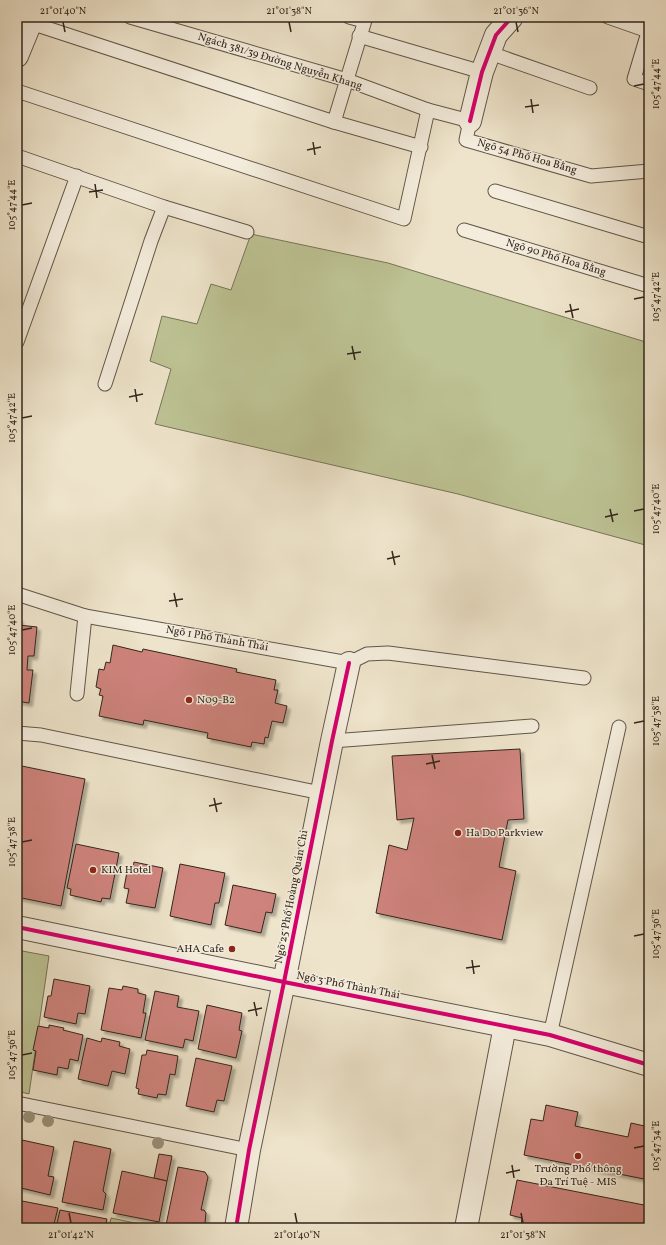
<svg xmlns="http://www.w3.org/2000/svg" width="666" height="1245" font-family="Vollkorn,serif">
  <style>
    .green { fill: #bdc394; stroke: #787458 }
    .building { fill: #ce837c; stroke: #32261c; filter: url(#shadow) }
    .lines { fill: none; stroke-linecap: round; stroke-linejoin: round }
    .service-casing { stroke: #615648; stroke-width: 15 }
    .minor-casing { stroke: #615648; stroke-width: 24 }
    .service { stroke: #f4eddd; stroke-width: 13 }
    .minor { stroke: #f4eddd; stroke-width: 22 }
    .cycleway-casing { stroke: #f4eddd; stroke-width: 6 }
    .cycleway { stroke: #d6006c; stroke-width: 4 }
    .tree { fill: #9a917b }
    .ticks { fill: none; stroke: #32261c; stroke-width: 1.5 }
    .poi-dot { fill: #8f2418; stroke: #f4eddd; stroke-width: 1.5 }
    .labels { text-anchor: middle; dominant-baseline: central; stroke-width: 3; stroke-linejoin: round; paint-order: stroke }
    .street-label { font-size: 11px; fill: #32261c; stroke: #f4eddd }
    .poi-label { font-size: 11px; fill: #32261c; stroke: #f4eddd; text-anchor: start }
    .neatline { fill: none; stroke: #32261c; stroke-width: 1.5 }
    .ticks-label { font-size: 10px; text-anchor: middle; fill: #32261c }
  </style>
  <defs>
    <filter id="shadow"><feDropShadow dx="3.5" dy="3.5" stdDeviation="1" flood-color="#0004"/></filter>
  </defs>
  <rect width="100%" height="100%" fill="#eee4cb"/>
  <filter id="stains"><feTurbulence type="fractalNoise" baseFrequency=".005" numOctaves="4"/><feColorMatrix values="0 0 0 0 .2 0 0 0 0 .09 0 0 0 0 .02 0 0 0 .5 -.17"/></filter>
  <radialGradient id="worn" r=".72"><stop offset=".6" stop-color="#630" stop-opacity="0"/><stop offset="1" stop-color="#630" stop-opacity=".3"/></radialGradient>
  <g class="green">
    <polygon points="251,234 388,263 649,343 649,546 458,494 155,424 171,369 150,361 162,316 197,324 211,284 231,290"/>
    <polygon points="17,950 49,956 29,1094 17,1091"/>
    <polygon points="111,1218 160,1228 109,1228"/>
  </g>
  <g class="building">
    <polygon points="17,618 20,619 19,625 37,627 34,656 28,656 27,670 33,670 29,703 17,701"/>
    <polygon points="113,645 142,652 143,649 237,669 236,672 276,680 274,690 278,690 275,703 287,706 283,723 272,721 268,738 265,737 264,744 252,742 251,747 207,738 208,733 144,720 143,725 99,716 103,696 99,695 101,689 96,687 99,669 104,670 106,662 110,663"/>
    <polygon points="520,749 524,819 508,820 499,867 516,871 502,940 376,913 389,845 407,850 414,818 397,820 392,756"/>
    <polygon points="17,765 85,779 61,906 17,897"/>
    <polygon points="76,844 119,853 110,899 102,898 101,902 70,895 71,889 67,888"/>
    <polygon points="134,862 163,868 155,908 126,903 129,889 124,888 127,872 132,873"/>
    <polygon points="180,864 225,873 219,903 215,903 211,925 170,916"/>
    <polygon points="233,885 276,894 272,913 266,912 261,933 225,925"/>
    <polygon points="54,979 90,986 85,1014 78,1013 76,1024 44,1017 48,996 51,996"/>
    <polygon points="123,986 138,989 138,993 146,995 143,1013 146,1013 141,1038 101,1030 109,988 122,990"/>
    <polygon points="155,991 179,996 177,1007 199,1011 193,1041 185,1039 183,1048 145,1040"/>
    <polygon points="207,1005 242,1013 239,1030 242,1031 236,1058 198,1049"/>
    <polygon points="49,1025 64,1028 63,1030 83,1035 78,1061 70,1059 68,1069 58,1067 57,1075 33,1070 36,1051 33,1050 38,1026 49,1028"/>
    <polygon points="87,1038 101,1042 102,1038 120,1042 119,1046 130,1049 125,1074 112,1071 108,1086 78,1079"/>
    <polygon points="147,1050 178,1056 175,1075 170,1074 166,1095 158,1094 157,1098 138,1094 139,1089 136,1088 142,1055 146,1055"/>
    <polygon points="196,1058 232,1066 224,1101 217,1100 214,1112 186,1106"/>
    <polygon points="546,1105 578,1112 575,1126 628,1137 631,1123 649,1127 649,1180 524,1155 531,1119 543,1121"/>
    <polygon points="22,1140 54,1147 48,1176 54,1177 50,1195 17,1187 17,1164"/>
    <polygon points="74,1141 111,1149 103,1191 106,1194 103,1210 62,1202"/>
    <polygon points="159,1154 172,1156 167,1181 154,1178"/>
    <polygon points="178,1167 205,1172 208,1177 201,1210 204,1210 206,1213 205,1223 201,1226 198,1225 197,1228 180,1228 166,1225"/>
    <polygon points="122,1171 167,1181 159,1222 113,1213"/>
    <polygon points="517,1180 649,1206 649,1228 580,1228 553,1223 552,1228 521,1228 522,1218 510,1215"/>
    <polygon points="17,1200 58,1208 53,1228 17,1228"/>
    <polygon points="60,1210 107,1219 105,1228 56,1228"/>
  </g>
  <g class="lines">
    <g class="service-casing">
      <g id="service">
        <polyline points="130,17 347,80 428,110"/>
        <polyline points="349,17 364,21"/>
        <polyline points="608,17 648,31"/>
        <polyline points="31,23 334,122 421,147"/>
        <polyline points="649,29 634,79 649,84"/>
        <polyline points="359,36 482,72"/>
        <polyline points="490,53 590,88"/>
        <polyline points="17,91 404,219 428,110 470,121 466,140 591,176 649,171"/>
        <polyline points="334,122 366,17"/>
        <polyline points="17,156 164,207 247,232"/>
        <polyline points="495,191 649,237"/>
        <polyline points="464,230 649,286"/>
        <polyline points="17,342 77,176"/>
        <polyline points="105,384 151,241 164,207"/>
        <polyline points="17,594 85,616 77,694"/>
        <polyline points="85,616 349,663 367,654 388,653 584,678"/>
        <polyline points="17,733 41,735 321,793"/>
        <polyline points="332,741 532,726"/>
        <polyline points="550,1035 619,727"/>
        <polyline points="17,1103 249,1150"/>
      </g>
    </g>
    <g class="minor-casing">
      <g id="minor">
        <polyline points="17,56 33,17"/>
        <polyline points="470,121 482,72 496,35 512,17"/>
        <polyline points="17,927 284,982 550,1035 649,1065"/>
        <polyline points="236,1228 249,1150 284,982 332,741 349,663"/>
        <polyline points="466,1228 505,1026"/>
      </g>
    </g>
    <use href="#service" class="service"/>
    <use href="#minor" class="minor"/>
    <g class="cycleway-casing">
      <g id="cycleway">
        <polyline points="470,121 482,72 496,35 512,17"/>
        <polyline points="17,927 284,982 550,1035 649,1065"/>
        <polyline points="236,1228 249,1150 284,982 332,741 349,663"/>
      </g>
    </g>
    <use href="#cycleway" class="cycleway"/>
  </g>
  <g class="tree">
    <circle cx="29" cy="1117" r="6"/>
    <circle cx="48" cy="1121" r="6"/>
    <circle cx="158" cy="1143" r="6"/>
  </g>
  <path class="ticks" d="M63,22l2,10M289,22l2,10M516,22l2,10M634,86l10,-2M531,99l2,14M525,107l14,-2M313,142l2,13M307,150l14,-3M95,184l2,14M89,192l14,-2M22,205l10,-2M634,299l10,-2M570,304l3,14M565,312l14,-3M352,346l3,14M347,354l14,-2M135,389l2,13M129,397l14,-3M22,418l10,-2M610,509l3,13M634,511l10,-2M605,517l13,-3M392,551l3,14M387,559l13,-3M174,593l3,14M169,601l14,-2M22,630l10,-2M634,723l10,-2M432,755l3,14M426,764l14,-3M214,798l3,14M209,806l13,-3M22,842l10,-2M634,936l10,-2M472,960l2,14M466,968l14,-2M254,1002l3,14M248,1011l14,-3M22,1055l10,-2M634,1148l10,-2M512,1165l2,13M506,1173l14,-3M69,1213l2,10M295,1213l2,10M521,1213l2,10"/>
  <g class="poi-dot">
    <circle cx="189" cy="700" r="4"/>
    <circle cx="458" cy="833" r="4"/>
    <circle cx="93" cy="870" r="4"/>
    <circle cx="232" cy="949" r="4"/>
    <circle cx="578" cy="1156" r="4"/>
  </g>
  <g class="labels">
    <g class="street-label">
      <text transform="translate(280 62) rotate(17)">Ngách 381/39 Đường Nguyễn Khang</text>
      <text transform="translate(527 157) rotate(16)">Ngõ 54 Phố Hoa Bằng</text>
      <text transform="translate(556 258) rotate(17)">Ngõ 90 Phố Hoa Bằng</text>
      <text transform="translate(217 639) rotate(10)">Ngõ 1 Phố Thành Thái</text>
      <text transform="translate(292 897) rotate(-79)">Ngõ 25 Phố Hoàng Quán Chi</text>
      <text transform="translate(348 986) rotate(11)">Ngõ 3 Phố Thành Thái</text>
    </g>
    <g class="poi-label">
      <text x="197" y="700">N09-B2</text>
      <text x="466" y="833">Ha Do Parkview</text>
      <text x="101" y="870">KIM Hotel</text>
      <text x="224" y="949" text-anchor="end">AHA Cafe</text>
      <text x="578" y="1169" text-anchor="middle">Trường Phổ thông<tspan x="578" dy="13">Đa Trí Tuệ - MIS</tspan></text>
    </g>
  </g>
  <rect width="666" height="1245" fill="none" stroke="#eee4cb" stroke-width="44"/>
  <rect x="22" y="22" width="622" height="1201" class="neatline"/>
  <g class="ticks-label">
    <text x="63" y="14">21°01'40"N</text>
    <text x="289" y="14">21°01'38"N</text>
    <text x="516" y="14">21°01'36"N</text>
    <text transform="translate(655 84) rotate(-90)" y="4">105°47'44"E</text>
    <text transform="translate(11 205) rotate(-90)" y="4">105°47'44"E</text>
    <text transform="translate(655 297) rotate(-90)" y="4">105°47'42"E</text>
    <text transform="translate(11 418) rotate(-90)" y="4">105°47'42"E</text>
    <text transform="translate(655 509) rotate(-90)" y="4">105°47'40"E</text>
    <text transform="translate(11 630) rotate(-90)" y="4">105°47'40"E</text>
    <text transform="translate(655 721) rotate(-90)" y="4">105°47'38"E</text>
    <text transform="translate(11 842) rotate(-90)" y="4">105°47'38"E</text>
    <text transform="translate(655 934) rotate(-90)" y="4">105°47'36"E</text>
    <text transform="translate(11 1055) rotate(-90)" y="4">105°47'36"E</text>
    <text transform="translate(655 1146) rotate(-90)" y="4">105°47'34"E</text>
    <text x="71" y="1238">21°01'42"N</text>
    <text x="297" y="1238">21°01'40"N</text>
    <text x="523" y="1238">21°01'38"N</text>
  </g>
  <rect width="100%" height="100%" filter="url(#stains)"/>
  <rect width="100%" height="100%" fill="url(#worn)"/>
</svg>
